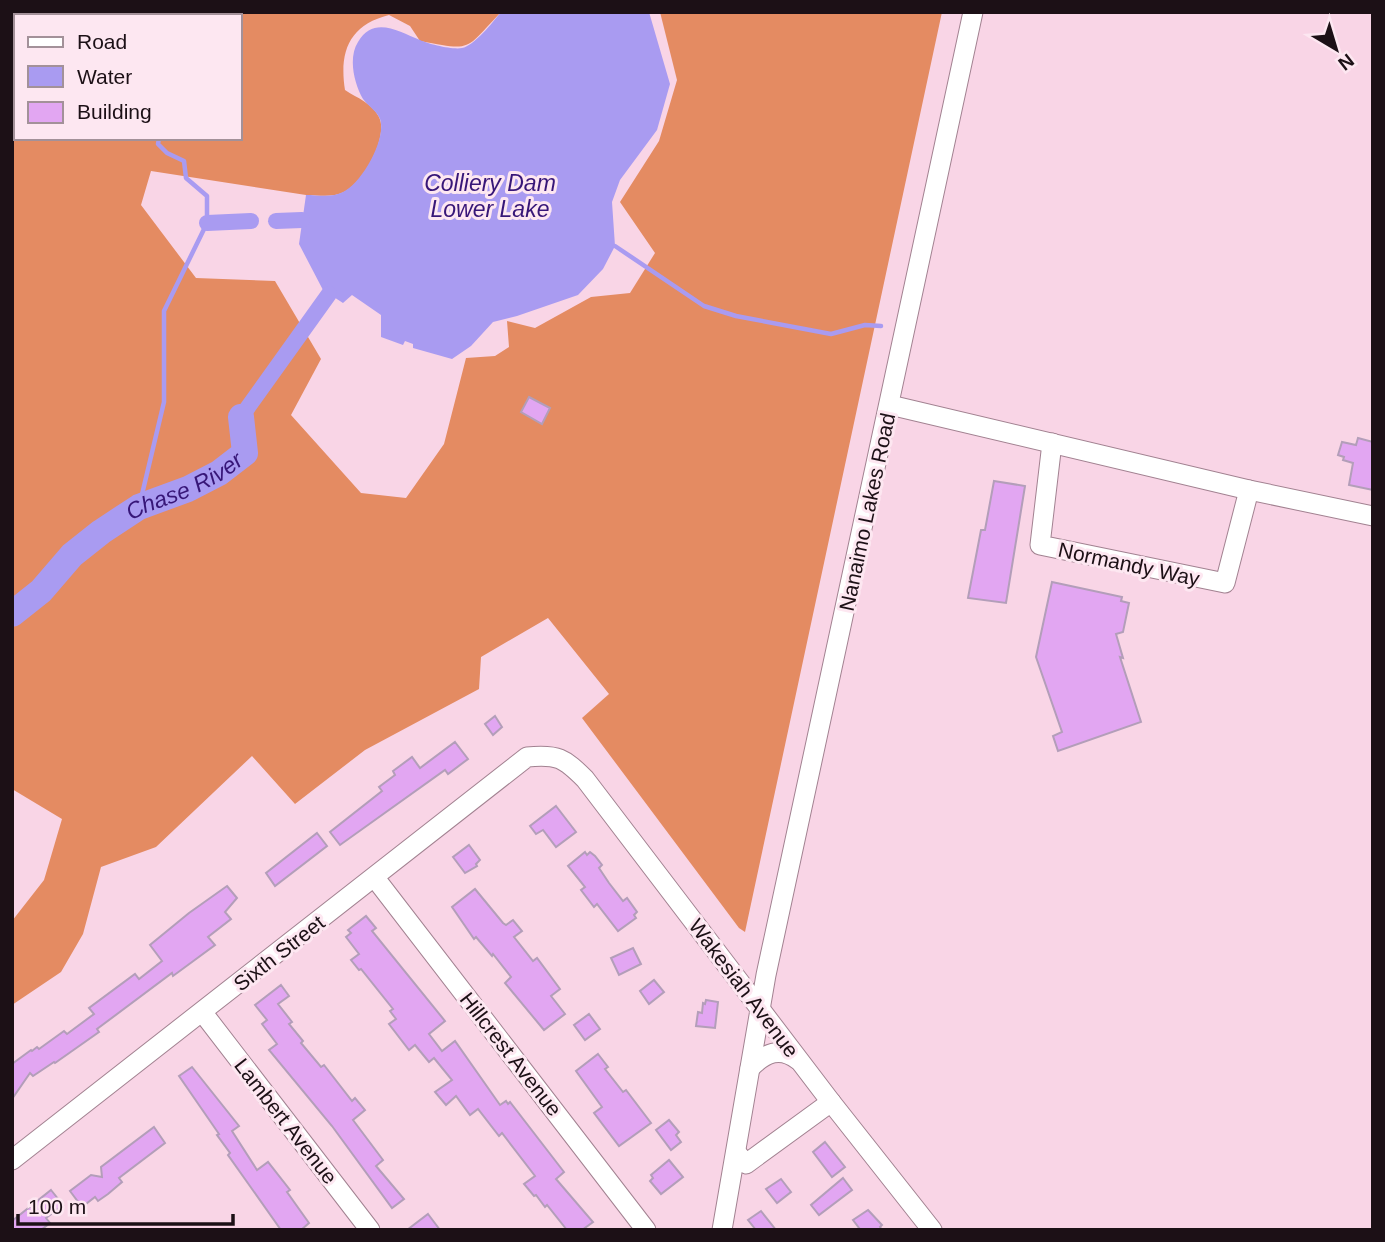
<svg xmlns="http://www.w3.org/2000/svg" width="1385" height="1242" font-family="Helvetica,sans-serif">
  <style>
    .forest { fill: #e48b62 }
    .water { fill: #a99bf1 }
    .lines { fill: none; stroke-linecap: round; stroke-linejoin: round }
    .stream { stroke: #a99bf1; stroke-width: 4.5 }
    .canal { stroke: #a99bf1; stroke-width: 16 }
    .river { stroke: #a99bf1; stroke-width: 26 }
    .building { fill: #e2a6f2; stroke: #b39eb9; stroke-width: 2 }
    .minor-casing { stroke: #a28291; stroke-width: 21 }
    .minor { stroke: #fff; stroke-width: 19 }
    .labels { text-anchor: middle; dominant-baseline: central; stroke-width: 6; stroke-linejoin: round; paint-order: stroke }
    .street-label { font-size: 21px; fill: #1c1016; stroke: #fde7f1 }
    .water-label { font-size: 23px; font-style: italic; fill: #371678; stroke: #fde7f1 }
  </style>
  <rect width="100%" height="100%" fill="#f9d5e6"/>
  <path class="forest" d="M29,12h472c-37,39 -28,39 -81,29l-10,-15 -21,-11c-40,10 -50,37 -44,75 12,8 27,13 34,27 10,20 -16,66 -35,75 -11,6 -26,3 -38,3l-155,-24 -10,34 55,73 79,3 46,78 -30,56 70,78 45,5 38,-54 22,-86 29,-2 14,-9 -2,-26 28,7 56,-31 39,-4 25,-40 -35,-51 39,-61 18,-61 -17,-68h282l-197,920 -6,-4 -157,-210 27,-24 -61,-76 -67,39 -2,32 -114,61 -70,54 -43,-48 -96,91 -55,20 -18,67 -22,38 -49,33v-84l32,-41 18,-61 -50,-30v-757l4,-4v110h224v-122h-214z"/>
  <path class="water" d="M501,12h148l21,72 -13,46 -37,50 -8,22 3,44 -12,23 -25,26 -61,21 -24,6 -22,24 -19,13 -39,-11v-4l-8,-3 -2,4 -22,-8v-22l-29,-20 -9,8 -20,-13 -24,-46 7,-49c12,0 26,3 37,-3 18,-8 44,-53 37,-73 -3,-8 -12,-13 -17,-20 -9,-16 -15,-41 -5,-57 16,-27 41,-10 62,-2 8,4 33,10 42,8 12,-2 31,-26 39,-36z"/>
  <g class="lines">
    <g class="stream">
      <polyline points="51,12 54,16"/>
      <polyline points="615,246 704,306 736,316 831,334 865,325 881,326"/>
      <polyline points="139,507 164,402 164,311 207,223 207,196 186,178 184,161 167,153 158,144 159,138"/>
    </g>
    <g class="canal">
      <polyline points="276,221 302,220"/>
      <polyline points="207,223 251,221"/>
      <polyline points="241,417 329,294"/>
    </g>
    <path class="river" id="s1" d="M12,614l29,-23 31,-36 29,-23 38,-25 49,-18 31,-16 26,-20 -4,-36"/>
  </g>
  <g class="building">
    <polygon points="529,397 550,408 542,424 521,412"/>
    <polygon points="1358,438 1373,442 1373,490 1349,485 1353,463 1343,460 1344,457 1338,455 1342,442 1356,445"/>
    <polygon points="994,481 1025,486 1006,603 968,598 981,530 985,530"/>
    <polygon points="1052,582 1122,597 1121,601 1129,603 1123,632 1116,634 1123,658 1120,657 1141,722 1058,751 1053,736 1062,732 1036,657"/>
    <polygon points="495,716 502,727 493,735 485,724"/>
    <polygon points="455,742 468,759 448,774 445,770 340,845 330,832 382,791 379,787 395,775 393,771 412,757 420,768"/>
    <polygon points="556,806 576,832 556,847 543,830 536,834 530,826"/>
    <polygon points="317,833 327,846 275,886 266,873"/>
    <polygon points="469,845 480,860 476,864 477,866 465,873 453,857"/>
    <polygon points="585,852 587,855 590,852 595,856 602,865 599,868 609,883 623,901 627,898 637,912 634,915 636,918 618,931 597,904 594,907 581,890 585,887 568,866"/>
    <polygon points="227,886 237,898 225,912 231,919 208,937 215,945 173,976 172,973 97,1029 99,1032 55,1063 54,1062 33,1076 30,1073 12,1099 12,1064 31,1050 32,1051 37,1047 39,1049 64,1031 67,1034 94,1014 89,1008 135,974 139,979 162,961 150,945 189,913"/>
    <polygon points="475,889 503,923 506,925 513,920 522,931 514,937 533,961 537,958 560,989 551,996 565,1014 544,1030 505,983 511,977 493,954 492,956 476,937 474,939 452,907"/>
    <polygon points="366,916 376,928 372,931 445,1021 429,1034 442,1051 455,1041 500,1105 506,1101 508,1104 510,1102 564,1172 556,1179 593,1222 582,1230 567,1230 547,1205 545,1207 536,1195 534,1196 524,1184 535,1176 502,1133 499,1136 478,1109 470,1115 456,1096 446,1105 435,1092 452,1080 434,1058 429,1062 415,1045 409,1050 389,1024 396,1019 390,1011 393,1009 361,969 359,970 351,960 359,954 346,937 351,933 348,930"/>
    <polygon points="633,948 641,964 619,975 611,958"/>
    <polygon points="654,980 664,992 649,1004 640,991"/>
    <polygon points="281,985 289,996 278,1004 292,1022 289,1024 303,1041 301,1043 321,1067 324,1065 352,1101 355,1098 365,1110 353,1120 383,1160 376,1166 404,1199 392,1208 332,1126 269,1050 277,1044 262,1024 267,1020 255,1005"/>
    <polygon points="706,1000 718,1002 715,1028 696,1026 698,1012 702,1013 703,1003 705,1004"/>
    <polygon points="589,1014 600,1029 585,1040 574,1025"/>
    <polygon points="598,1054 608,1067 605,1069 623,1092 626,1090 651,1123 619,1146 594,1113 602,1107 576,1071"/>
    <polygon points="192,1067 239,1126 232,1131 257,1170 268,1162 290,1190 287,1192 309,1223 301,1230 281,1230 228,1155 230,1153 217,1135 219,1134 179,1076"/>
    <polygon points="669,1120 679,1132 676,1135 681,1142 671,1150 656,1130"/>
    <polygon points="154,1127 165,1143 119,1178 122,1182 108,1194 98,1201 95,1197 82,1207 70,1191 91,1175 102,1177 101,1167"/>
    <polygon points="825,1142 845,1167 832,1177 813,1152"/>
    <polygon points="669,1160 683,1177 661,1194 650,1181 653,1178 651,1175"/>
    <polygon points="843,1178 852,1190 819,1215 811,1205"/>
    <polygon points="781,1179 791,1192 777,1203 766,1189"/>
    <polygon points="51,1190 63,1205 46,1218 50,1223 41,1230 12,1230 12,1221"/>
    <polygon points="868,1210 882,1225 880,1227 882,1230 857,1230 859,1228 853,1220"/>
    <polygon points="761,1211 776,1230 756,1230 748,1220"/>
    <polygon points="428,1214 440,1230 407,1230"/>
  </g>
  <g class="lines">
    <g class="minor-casing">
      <g id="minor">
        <polyline points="890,405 1249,490 1373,516"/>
        <polyline points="1052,443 1040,545 1225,583 1249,490"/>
        <polyline points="375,878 646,1230"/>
        <polyline points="203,1013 370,1230"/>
        <path d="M750,1068c15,-15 30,-22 48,-8"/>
        <polyline points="736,1152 746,1164 831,1102"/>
        <path d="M12,1160l515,-403c31,-3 37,1 58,22l246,323 101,128"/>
        <polyline points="722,1230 766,975 973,12"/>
      </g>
    </g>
    <use href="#minor" class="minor"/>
  </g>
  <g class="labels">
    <g class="street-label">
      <text transform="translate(867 512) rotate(-78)">Nanaimo Lakes Road</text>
      <text transform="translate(1129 564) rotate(12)">Normandy Way</text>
      <text transform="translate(279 953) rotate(-38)">Sixth Street</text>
      <text transform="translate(744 988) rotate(53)">Wakesiah Avenue</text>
      <text transform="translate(511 1054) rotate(52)">Hillcrest Avenue</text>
      <text transform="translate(286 1121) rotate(52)">Lambert Avenue</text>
    </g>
    <g class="water-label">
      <text x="490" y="183">Colliery Dam<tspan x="490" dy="26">Lower Lake</tspan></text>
      <text stroke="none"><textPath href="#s1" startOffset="217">Chase River</textPath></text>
    </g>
  </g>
  <rect width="1385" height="1242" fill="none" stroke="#1c1016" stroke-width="28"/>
  <rect x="14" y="14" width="228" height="126" fill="#fde7f1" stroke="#a39199" stroke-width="2"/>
  <rect x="28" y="37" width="35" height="10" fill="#ffffff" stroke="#a39199" stroke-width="2"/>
  <text x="77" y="49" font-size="21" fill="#1c1016">Road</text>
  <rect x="28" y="66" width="35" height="21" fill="#a99bf1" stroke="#a39199" stroke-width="2"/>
  <text x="77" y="84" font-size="21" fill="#1c1016">Water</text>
  <rect x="28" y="102" width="35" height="21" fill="#e2a6f2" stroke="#a39199" stroke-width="2"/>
  <text x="77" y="119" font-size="21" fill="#1c1016">Building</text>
  <g transform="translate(1336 49) rotate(142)" stroke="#fde7f1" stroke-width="5" paint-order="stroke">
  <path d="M0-5L12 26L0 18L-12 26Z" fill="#1c1016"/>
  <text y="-10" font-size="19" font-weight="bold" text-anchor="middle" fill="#1c1016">N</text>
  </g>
  <path d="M18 1214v10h215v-10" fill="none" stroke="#1c1016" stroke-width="3.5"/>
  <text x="28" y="1214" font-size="21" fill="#1c1016" stroke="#fde7f1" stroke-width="5" paint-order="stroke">100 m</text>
</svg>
